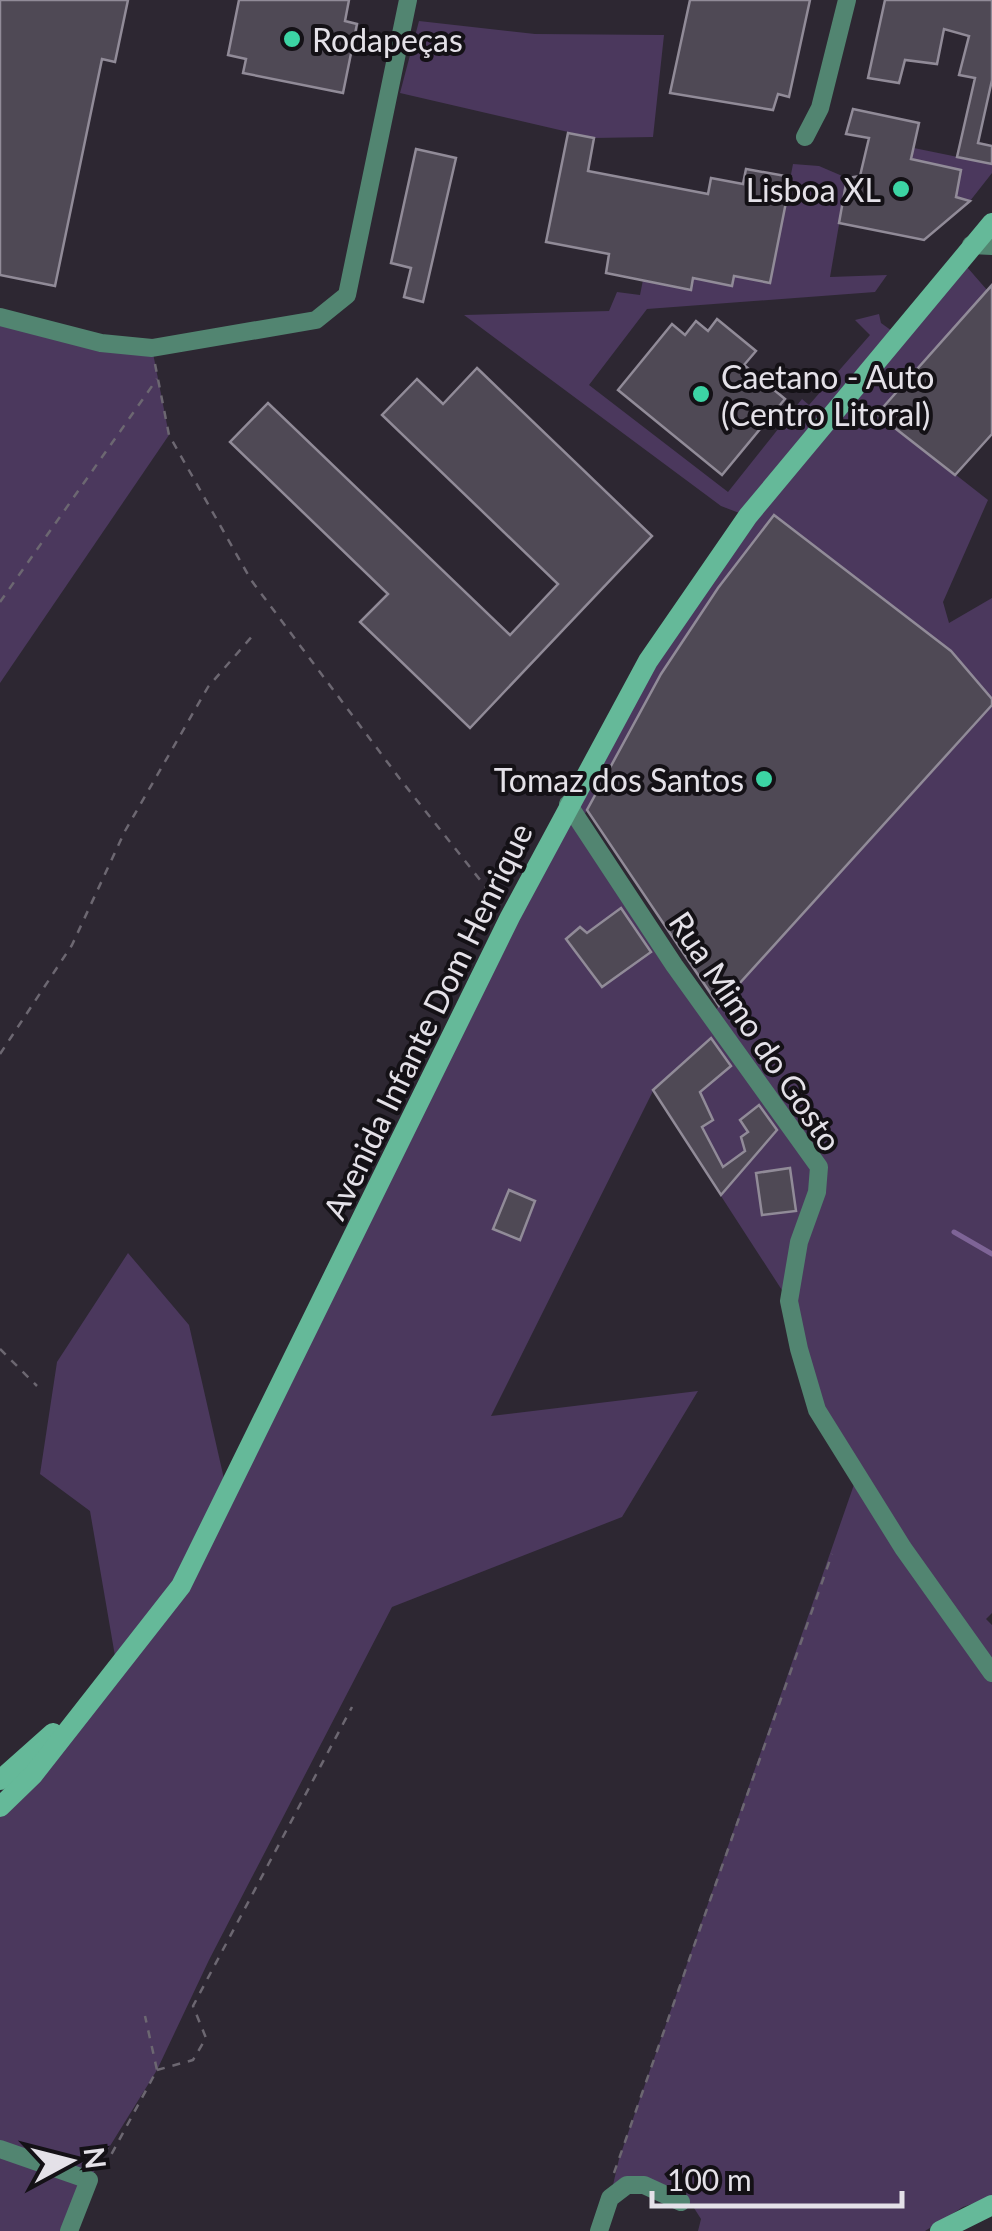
<svg xmlns="http://www.w3.org/2000/svg" width="992" height="2231" font-family="Lato,sans-serif">
  <style>
    .green { fill: #4b385d }
    .lines { fill: none; stroke-linecap: round; stroke-linejoin: round }
    .stream { stroke: #7e6497; stroke-width: 5 }
    .building { fill: #4f4955; stroke: #918b98; stroke-width: 2.5 }
    .path { stroke: #6c6771; stroke-width: 2.5; stroke-dasharray: 8 8; stroke-linecap: butt }
    .street { stroke: #528571; stroke-width: 18 }
    .secondary { stroke: #65b999; stroke-width: 20 }
    .poi-dot { fill: #3cd4a4; stroke: #141116; stroke-width: 4 }
    .labels { text-anchor: middle; dominant-baseline: central; stroke-width: 8; stroke-linejoin: round; paint-order: stroke }
    .poi-label { font-size: 32px; fill: #e4e1e8; stroke: #141116; text-anchor: start }
    .street-label { font-size: 32px; fill: #e4e1e8; stroke: #141116 }
  </style>
  <rect width="100%" height="100%" fill="#2d2732"/>
  <g class="green">
    <polygon points="419,21 535,34 664,35 653,137 594,138 400,93"/>
    <polygon points="870,139 992,164 992,173 970,201 956,197 960,170 867,150"/>
    <polygon points="793,164 819,166 847,178 830,277 887,275 875,292 647,309 589,385 728,492 802,399 809,405 870,335 855,320 879,314 881,323 899,336 960,259 987,290 877,413 988,500 943,602 949,623 992,598 992,699 718,588 661,674 580,823 710,1016 992,705 992,1613 986,1619 992,1625 992,2197 963,2207 925,2231 698,2231 701,2219 694,2208 644,2185 610,2198 619,2159 857,1476 817,1409 789,1301 653,1091 491,1416 698,1391 622,1517 392,1607 209,1960 157,2070 89,2180 69,2231 0,2231 0,1807 115,1656 90,1511 40,1474 57,1362 128,1253 189,1325 227,1492 568,804 747,516 721,506 464,315 609,311 617,292 640,295 643,280 691,289 693,278 732,286 734,276 770,283"/>
    <polygon points="0,317 152,348 169,435 0,683"/>
  </g>
  <g class="lines">
    <polyline class="stream" points="954,1232 992,1254"/>
  </g>
  <g class="building">
    <polygon points="0,0 128,0 115,62 102,59 55,286 0,275"/>
    <polygon points="239,0 349,0 345,21 357,24 343,93 243,73 246,59 228,55"/>
    <polygon points="690,0 810,0 789,97 778,94 773,110 670,93"/>
    <polygon points="885,0 992,0 992,80 978,143 992,146 992,164 957,157 975,78 959,75 969,36 944,29 937,64 905,60 899,83 868,78"/>
    <polygon points="853,109 919,123 911,159 961,170 956,197 970,201 924,240 839,223 847,178 860,176 869,138 846,134"/>
    <polygon points="568,133 594,138 588,171 708,194 711,178 743,184 746,169 791,177 770,283 734,276 732,286 693,278 691,290 606,273 609,254 546,242"/>
    <polygon points="416,149 456,158 423,302 404,297 411,268 391,263"/>
    <polygon points="992,285 992,434 955,475 877,414"/>
    <polygon points="717,319 756,351 744,365 785,399 722,475 618,390 672,324 685,335 696,321 708,331"/>
    <polygon points="477,368 652,536 470,728 360,622 388,594 230,442 268,403 510,635 558,584 382,415 417,379 443,404"/>
    <polygon points="774,515 951,651 992,699 992,705 719,1006 587,810 661,674 718,588"/>
    <polygon points="621,908 651,952 602,987 566,939 580,927 587,933"/>
    <polygon points="711,1038 731,1066 700,1092 713,1120 702,1127 723,1167 745,1151 741,1137 748,1132 740,1120 759,1105 777,1130 721,1195 653,1090"/>
    <polygon points="790,1168 796,1211 762,1215 756,1173"/>
    <polygon points="509,1190 535,1201 520,1240 493,1229"/>
  </g>
  <g class="lines">
    <g class="path">
      <polyline points="155,364 169,435 251,580 400,779 496,900"/>
      <polyline points="0,602 157,379"/>
      <polyline points="0,1054 72,945 125,831 208,687 254,634"/>
      <polyline points="0,1349 37,1386"/>
      <polyline points="157,2070 193,2060 206,2038 193,2006 352,1707"/>
      <polyline points="104,2168 157,2070 145,2016"/>
      <polyline points="614,2173 832,1554"/>
    </g>
    <g class="street">
      <polyline points="805,137 820,108 847,0"/>
      <polyline points="971,245 992,246"/>
      <polyline points="0,317 101,343 152,348 316,320 347,295 408,0"/>
      <polyline points="568,804 674,965 819,1167 817,1192 799,1242 789,1301 799,1349 817,1410 903,1548 992,1673"/>
      <polyline points="0,2149 89,2180 69,2231"/>
      <polyline points="599,2231 610,2198 627,2185 644,2185 681,2202"/>
    </g>
    <g class="secondary">
      <polyline points="0,1780 53,1733"/>
      <polyline points="0,1807 33,1775 181,1586 510,917 648,661 748,516 992,223"/>
      <polyline points="940,2231 992,2205"/>
    </g>
  </g>
  <g class="poi-dot">
    <circle cx="292" cy="39" r="10"/>
    <circle cx="901" cy="189" r="10"/>
    <circle cx="701" cy="394" r="10"/>
    <circle cx="764" cy="779" r="10"/>
  </g>
  <g class="labels">
    <g class="poi-label">
      <text x="312" y="39">Rodapeças</text>
      <text x="881" y="189" text-anchor="end">Lisboa XL</text>
      <text x="721" y="376">Caetano - Auto<tspan x="721" dy="37">(Centro Litoral)</tspan></text>
      <text x="744" y="779" text-anchor="end">Tomaz dos Santos</text>
    </g>
    <g class="street-label">
      <text transform="translate(427 1021) rotate(-64)">Avenida Infante Dom Henrique</text>
      <text transform="translate(756 1031) rotate(56)">Rua Mimo do Gosto</text>
    </g>
  </g>
  <g transform="translate(70 2161) rotate(83)" stroke="#141116" stroke-width="8" paint-order="stroke">
  <path d="M0-8L18 38L0 25L-18 38Z" fill="#e4e1e8"/>
  <text y="-15" font-size="28" font-weight="bold" text-anchor="middle" fill="#e4e1e8">N</text>
  </g>
  <path d="M652 2191v15h250v-15" fill="none" stroke="#e4e1e8" stroke-width="5"/>
  <text x="667" y="2191" font-size="30" fill="#e4e1e8" stroke="#141116" stroke-width="8" paint-order="stroke">100 m</text>
</svg>
